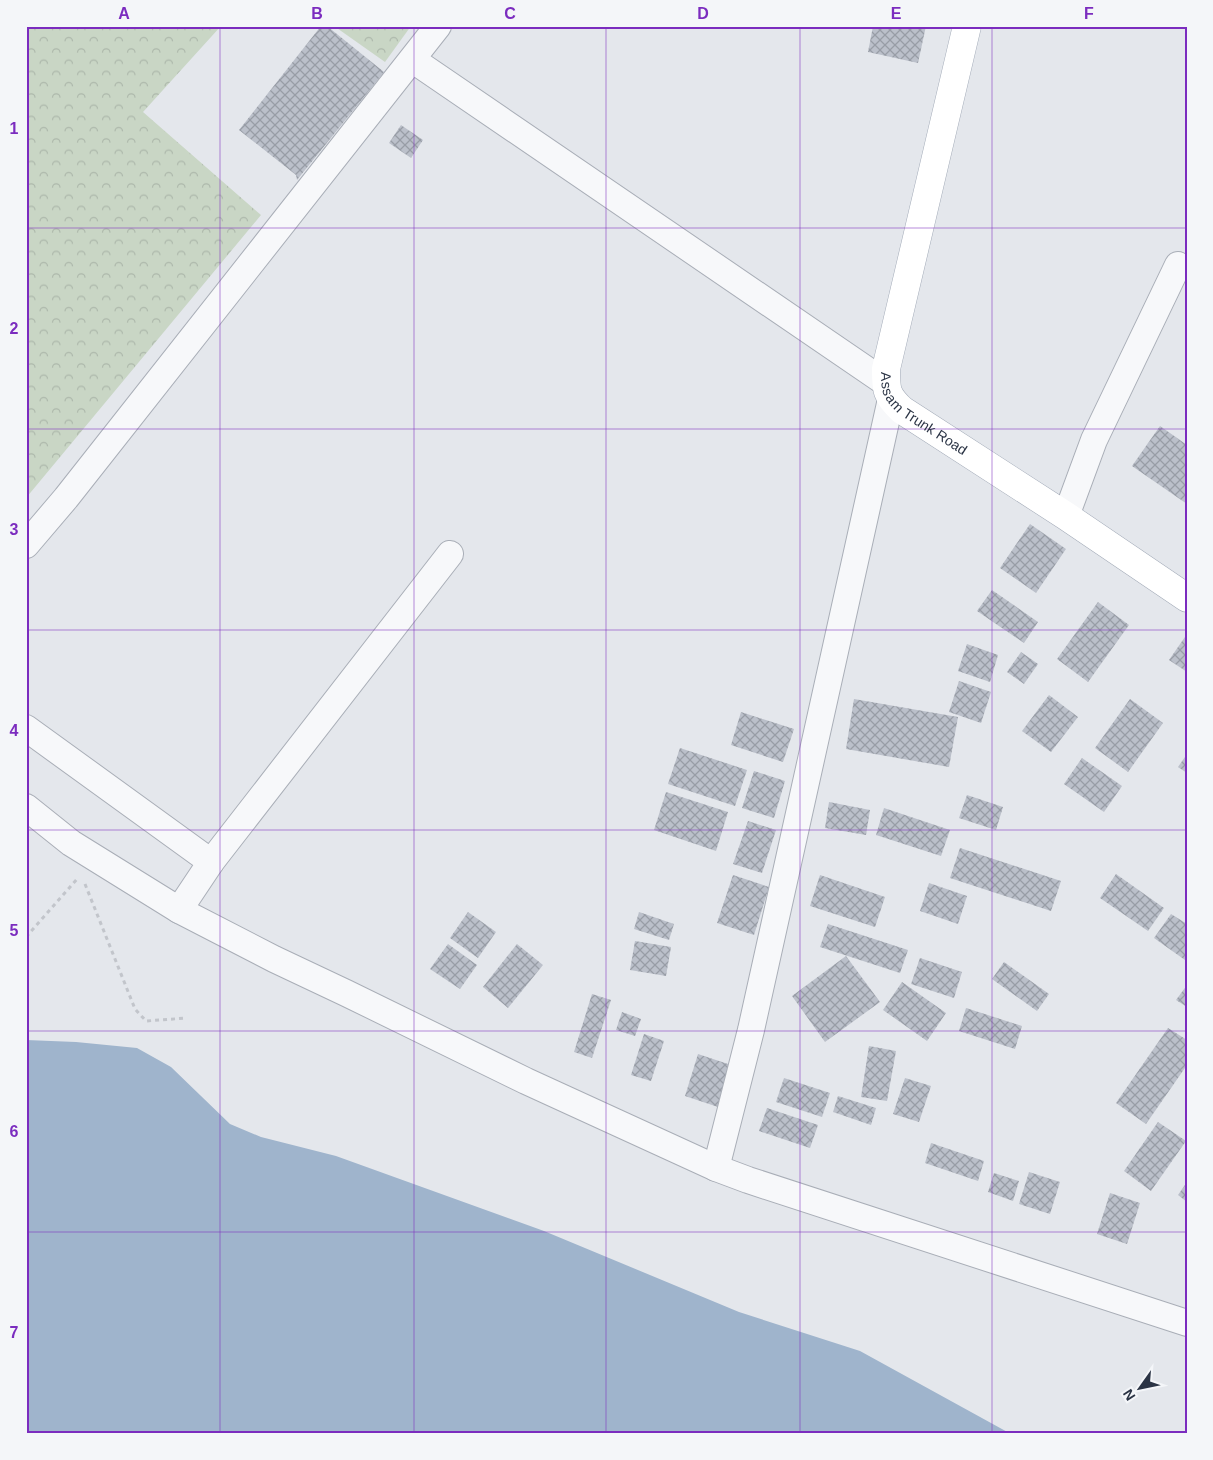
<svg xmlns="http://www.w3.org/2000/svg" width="1213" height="1460" font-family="Helvetica,sans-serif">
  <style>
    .forest { fill: url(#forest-crowns) }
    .water { fill: #9fb4cc }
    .building { fill: url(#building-cross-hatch) }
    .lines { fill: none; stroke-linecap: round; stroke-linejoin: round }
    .street-casing { stroke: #a9aeb7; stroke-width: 28 }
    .primary-casing { stroke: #a3abb8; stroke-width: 29 }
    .path { stroke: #c2c5cb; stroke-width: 3; stroke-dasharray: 4 4; stroke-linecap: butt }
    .street { stroke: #f7f8fa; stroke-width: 26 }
    .primary { stroke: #fff; stroke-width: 28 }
    .grid { fill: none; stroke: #7b2cbf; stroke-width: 1; stroke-opacity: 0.55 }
    .labels { text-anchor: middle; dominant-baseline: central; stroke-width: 4; stroke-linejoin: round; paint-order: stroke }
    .street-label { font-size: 14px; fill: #2b3445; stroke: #f4f6f9 }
    .neatline { fill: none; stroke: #7b2cbf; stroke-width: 2 }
    .grid-label { font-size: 16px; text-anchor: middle; font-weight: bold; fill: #7b2cbf }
  </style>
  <defs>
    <pattern id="forest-crowns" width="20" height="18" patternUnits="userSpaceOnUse" patternTransform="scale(1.25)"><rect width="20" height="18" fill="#c9d6c5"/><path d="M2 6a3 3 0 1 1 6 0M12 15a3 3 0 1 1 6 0" fill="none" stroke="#adb8ab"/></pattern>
    <pattern id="building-cross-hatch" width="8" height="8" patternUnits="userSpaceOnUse" patternTransform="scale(1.25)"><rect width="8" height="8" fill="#bbc0ca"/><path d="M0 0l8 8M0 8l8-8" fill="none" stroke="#989da6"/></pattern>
  </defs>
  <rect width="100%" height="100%" fill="#e4e7ec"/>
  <g class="forest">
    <polygon points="26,26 221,26 143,112 261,215 26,498"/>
    <polygon points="334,26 411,26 385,62"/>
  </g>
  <polygon class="water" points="26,1040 76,1042 137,1048 171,1067 230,1124 261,1137 336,1156 544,1231 739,1312 860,1351 1011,1434 26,1434"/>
  <g class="building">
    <polygon points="321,26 327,26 384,72 297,180 296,175 239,130"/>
    <polygon points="873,26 926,26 918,63 868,52"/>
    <polygon points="401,125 423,140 411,158 389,143"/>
    <polygon points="1160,426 1187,445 1187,504 1132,466"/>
    <polygon points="1030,524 1066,549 1036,593 1000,568"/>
    <polygon points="992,590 1038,622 1024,643 977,611"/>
    <polygon points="1098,602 1129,625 1088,682 1057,659"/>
    <polygon points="1187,634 1187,672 1169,660"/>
    <polygon points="967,644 998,655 990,682 958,671"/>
    <polygon points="1021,652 1038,664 1024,684 1007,672"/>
    <polygon points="959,681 991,692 981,723 949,712"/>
    <polygon points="1049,695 1078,717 1051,752 1022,731"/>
    <polygon points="854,699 958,717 949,767 846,749"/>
    <polygon points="1130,699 1163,723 1128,772 1095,748"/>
    <polygon points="741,712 794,729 783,762 731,745"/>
    <polygon points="680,748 747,770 735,806 668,784"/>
    <polygon points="1187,754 1187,773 1178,767"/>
    <polygon points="1082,758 1122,786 1104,812 1064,784"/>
    <polygon points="754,771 785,781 774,818 742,808"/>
    <polygon points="666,792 728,812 716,851 654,830"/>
    <polygon points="967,795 1003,807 996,830 959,818"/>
    <polygon points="829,802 870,810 866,835 825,828"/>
    <polygon points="884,808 950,830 941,856 876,835"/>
    <polygon points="748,821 776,830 762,873 733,864"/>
    <polygon points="960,848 1061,881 1051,911 950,878"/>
    <polygon points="1116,874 1164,908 1148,931 1100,898"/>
    <polygon points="733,875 769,887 754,935 717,923"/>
    <polygon points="820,875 885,897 875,927 810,906"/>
    <polygon points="929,883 967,896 958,924 920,911"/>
    <polygon points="468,912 496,932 478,958 450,938"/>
    <polygon points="639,912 674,924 669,940 634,929"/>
    <polygon points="1171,914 1187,924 1187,957 1185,960 1154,938"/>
    <polygon points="828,924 908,950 900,973 820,947"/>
    <polygon points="635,941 671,947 666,976 630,970"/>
    <polygon points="448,944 477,965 460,989 430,969"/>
    <polygon points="517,944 543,965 508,1008 483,987"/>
    <polygon points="846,956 880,1002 825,1042 792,996"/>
    <polygon points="920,958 962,972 954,998 911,984"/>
    <polygon points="1004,962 1049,994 1037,1011 992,979"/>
    <polygon points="902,982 946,1013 927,1041 883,1010"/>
    <polygon points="1187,985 1187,1007 1176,1000"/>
    <polygon points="592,994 611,1000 592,1058 574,1052"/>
    <polygon points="966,1008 1022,1026 1015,1049 959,1031"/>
    <polygon points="622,1012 641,1019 635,1036 616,1030"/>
    <polygon points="1168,1028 1187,1040 1187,1065 1146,1124 1116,1103"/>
    <polygon points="644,1034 664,1041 651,1081 631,1075"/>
    <polygon points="869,1046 896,1051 887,1101 861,1097"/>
    <polygon points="698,1054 731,1065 718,1107 685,1096"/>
    <polygon points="784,1078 830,1093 822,1117 776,1102"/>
    <polygon points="905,1078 931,1086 919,1122 893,1114"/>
    <polygon points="838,1096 876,1108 871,1125 833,1112"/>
    <polygon points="767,1108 818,1125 810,1148 759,1131"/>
    <polygon points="1158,1122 1186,1141 1151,1191 1124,1171"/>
    <polygon points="931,1143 984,1161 978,1181 925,1163"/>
    <polygon points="1029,1172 1060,1182 1050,1214 1019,1204"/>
    <polygon points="994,1173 1019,1181 1013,1201 988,1192"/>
    <polygon points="1187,1182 1187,1202 1178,1195"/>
    <polygon points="1110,1193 1140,1203 1127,1244 1097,1234"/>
  </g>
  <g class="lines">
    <g class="street-casing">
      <g id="street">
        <polyline points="413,60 886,383"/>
        <polyline points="1066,516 1094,440 1178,265"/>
        <polyline points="26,545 66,498 438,26"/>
        <polyline points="26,728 211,862"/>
        <polyline points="26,807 71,843 179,910 274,959 346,993 526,1081 716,1168 748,1180 1187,1323"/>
        <polyline points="179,910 211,862 450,554"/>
        <polyline points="716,1168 751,1030 891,399"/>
      </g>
    </g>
    <g class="primary-casing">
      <g id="primary">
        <path id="s1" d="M967,26l-81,343c0,21 0,26 16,41l164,106 121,82"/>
      </g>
    </g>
    <g class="path">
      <polyline points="85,884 135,1009 146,1021 187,1018"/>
      <polyline points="26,937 77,879"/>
    </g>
    <use href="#street" class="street"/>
    <use href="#primary" class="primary"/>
  </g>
  <path class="grid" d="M220,26v1408M414,26v1408M606,26v1408M800,26v1408M992,26v1408M26,228h1161M26,429h1161M26,630h1161M26,830h1161M26,1031h1161M26,1232h1161"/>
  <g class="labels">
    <g class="street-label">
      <text stroke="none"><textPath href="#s1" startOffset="415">Assam Trunk Road</textPath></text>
    </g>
  </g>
  <rect width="1213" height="1460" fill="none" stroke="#f4f6f9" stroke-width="55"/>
  <g transform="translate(1140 1388) rotate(237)" stroke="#f4f6f9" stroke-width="4" paint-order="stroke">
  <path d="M0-4L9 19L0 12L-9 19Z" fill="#2b3445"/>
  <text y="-8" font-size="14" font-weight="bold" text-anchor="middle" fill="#2b3445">N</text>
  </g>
  <rect x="28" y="28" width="1158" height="1404" class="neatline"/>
  <g class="grid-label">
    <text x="124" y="19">A</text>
    <text x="317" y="19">B</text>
    <text x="510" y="19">C</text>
    <text x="703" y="19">D</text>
    <text x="896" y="19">E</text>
    <text x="1089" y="19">F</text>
    <text x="14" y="134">1</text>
    <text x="14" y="334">2</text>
    <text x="14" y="535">3</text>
    <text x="14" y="736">4</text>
    <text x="14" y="936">5</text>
    <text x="14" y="1137">6</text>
    <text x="14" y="1338">7</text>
  </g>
</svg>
